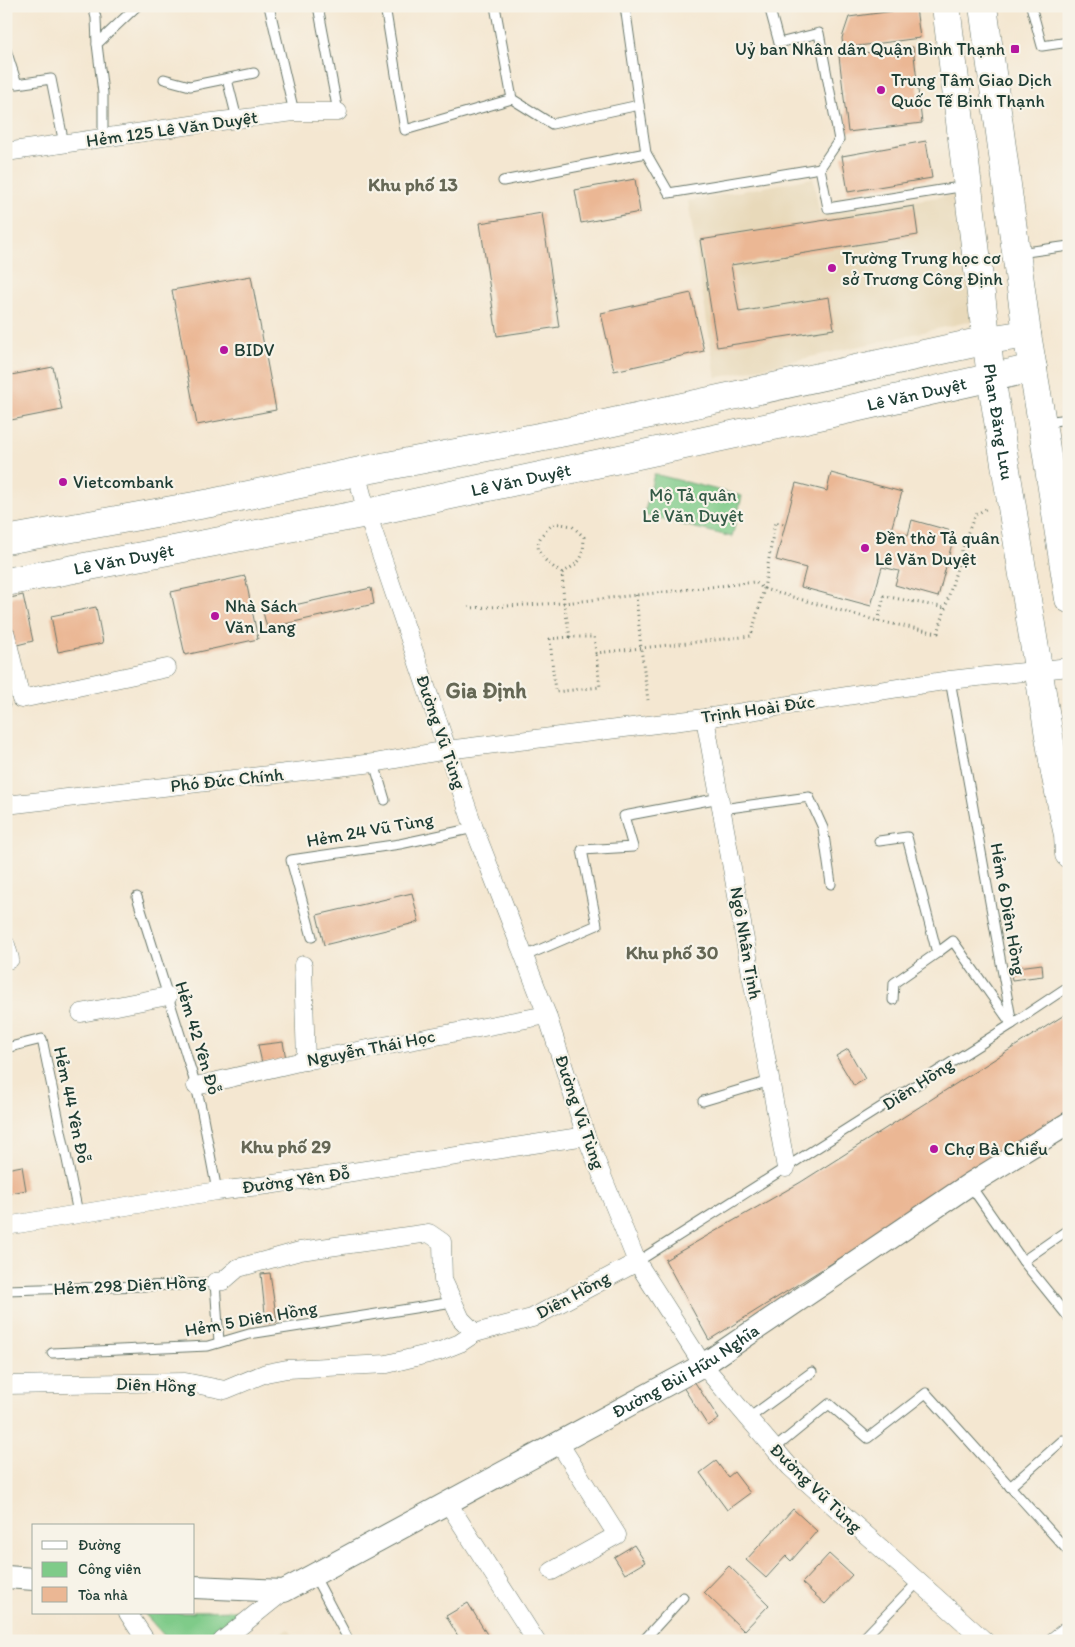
<svg xmlns="http://www.w3.org/2000/svg" width="1075" height="1647" font-family="Itim,sans-serif">
  <style>
    .built { fill: #e8d9ba }
    .green { fill: #7fcb89; stroke: #4f845e }
    .building { fill: #ebb794 }
    .lines { fill: none; stroke-linecap: round; stroke-linejoin: round }
    .service-casing { stroke: #6a786b; stroke-width: 11 }
    .minor-casing { stroke: #6a786b; stroke-width: 19 }
    .tertiary-casing { stroke: #6a786b; stroke-width: 24 }
    .primary-casing { stroke: #6a786b; stroke-width: 29 }
    .path { stroke: #6a786b; stroke-width: 3; stroke-dasharray: 1 4; stroke-linecap: butt }
    .service { stroke: #fff; stroke-width: 9 }
    .minor { stroke: #fff; stroke-width: 18 }
    .tertiary { stroke: #fff; stroke-width: 22 }
    .primary { stroke: #fff; stroke-width: 28 }
    .poi-dot { fill: #b5179e; stroke: #f7f3e8; stroke-width: 2 }
    .labels { text-anchor: middle; dominant-baseline: central; stroke-width: 4.5; stroke-linejoin: round; paint-order: stroke }
    .poi-label { font-size: 18px; fill: #1f3d34; stroke: #f7f3e8; text-anchor: start }
    .street-label { font-size: 18px; fill: #1f3d34; stroke: #f7f3e8 }
    .park-label { font-size: 18px; fill: #325945; stroke: #f7f3e8 }
    .neighbourhood-label { font-size: 19px; font-weight: bold; fill: #666856; stroke: #f7f3e8 }
    .district-label { font-size: 22px; font-weight: bold; fill: #666856; stroke: #f7f3e8 }
  </style>
  <rect width="100%" height="100%" fill="#f7f3e8"/>
  <filter id="ink" filterUnits="userSpaceOnUse"><feTurbulence type="fractalNoise" baseFrequency=".02" numOctaves="2"/><feDisplacementMap in="SourceGraphic" scale="10" xChannelSelector="R" yChannelSelector="G"/><feConvolveMatrix kernelMatrix="1 2 1 2 8 2 1 2 1" color-interpolation-filters="sRGB"/></filter>
  <filter id="wash" filterUnits="userSpaceOnUse"><feTurbulence type="fractalNoise" baseFrequency=".0096" numOctaves="4" result="noise"/><feDisplacementMap in="SourceGraphic" scale="20" xChannelSelector="R" yChannelSelector="G"/><feGaussianBlur stdDeviation="1.12" result="paint"/><feColorMatrix in="noise" values="0 0 0 0 0 0 0 0 0 0 0 0 0 0 0 0 0 1.4 0 .05"/><feComposite in="paint" operator="in"/></filter>
  <g filter="url(#wash)">
    <rect width="100%" height="100%" fill="#f4e7d1"/>
    <g class="built">
      <polygon points="813,178 820,215 959,194 972,321 716,378 688,201"/>
      <polygon points="289,1629 296,1641 267,1641"/>
    </g>
    <g class="green">
      <polygon points="654,474 742,496 732,537 644,515"/>
      <polygon points="240,1610 245,1619 208,1641 169,1641 144,1613 194,1613 194,1611"/>
    </g>
    <g id="blocks">
      <g class="building">
        <polygon points="916,8 920,38 843,48 842,38 849,17"/>
        <polygon points="913,47 922,123 848,132 839,56"/>
        <polygon points="926,141 932,178 848,192 842,156"/>
        <polygon points="635,179 640,212 581,223 575,190"/>
        <polygon points="914,206 918,235 731,265 739,312 829,297 834,329 717,347 700,240"/>
        <polygon points="542,213 559,327 497,336 480,223"/>
        <polygon points="251,276 276,410 197,425 172,290"/>
        <polygon points="691,293 704,351 614,371 601,313"/>
        <polygon points="1065,359 1069,359 1069,383 1067,383"/>
        <polygon points="53,367 62,410 6,421 6,376"/>
        <polygon points="831,473 902,492 891,530 908,535 912,520 955,532 938,597 895,585 899,571 882,567 871,606 801,587 806,568 776,560 796,483 827,491"/>
        <polygon points="245,576 258,639 185,655 171,592"/>
        <polygon points="371,588 374,604 267,628 263,612"/>
        <polygon points="23,595 33,641 13,646 6,615 6,599"/>
        <polygon points="96,607 103,643 58,652 51,616"/>
        <polygon points="6,692 10,706 6,707"/>
        <polygon points="412,893 419,922 324,945 317,915"/>
        <polygon points="1042,964 1043,976 1012,980 1010,968"/>
        <polygon points="1069,1012 1069,1115 709,1340 665,1260 801,1182"/>
        <polygon points="283,1042 286,1059 262,1063 258,1045"/>
        <polygon points="848,1049 865,1079 854,1086 836,1056"/>
        <polygon points="22,1166 26,1190 6,1194 6,1169"/>
        <polygon points="270,1273 277,1322 266,1323 261,1274"/>
        <polygon points="694,1381 719,1419 708,1426 683,1387"/>
        <polygon points="716,1461 728,1477 734,1472 750,1493 727,1510 700,1473"/>
        <polygon points="793,1509 817,1531 791,1561 786,1556 766,1578 746,1560"/>
        <polygon points="634,1545 645,1562 625,1574 614,1557"/>
        <polygon points="829,1554 852,1575 825,1604 802,1583"/>
        <polygon points="729,1566 769,1605 744,1631 704,1592"/>
        <polygon points="468,1603 491,1641 461,1641 446,1616"/>
      </g>
    </g>
  </g>
  <g filter="url(#ink)">
    <use href="#blocks" fill-opacity="0" stroke="#6a786b" stroke-width="1"/>
    <g class="lines">
      <g class="service-casing">
        <g id="service">
          <polyline points="93,6 96,18 97,44"/>
          <polyline points="269,6 294,112"/>
          <polyline points="318,6 338,112"/>
          <polyline points="385,6 405,130 512,99 552,124 639,105 646,153 669,193 820,168"/>
          <polyline points="495,6 512,99"/>
          <polyline points="625,6 639,105"/>
          <polyline points="769,6 779,43 819,33 839,140 820,168 828,208 966,186"/>
          <polyline points="1031,6 1042,46 1069,42"/>
          <polyline points="6,50 17,84 51,79 64,144"/>
          <polyline points="164,79 190,86 254,73"/>
          <polyline points="227,79 237,119"/>
          <polyline points="103,138 103,93 97,44 137,6"/>
          <polyline points="503,181 646,153"/>
          <polyline points="1019,253 1069,246"/>
          <polyline points="1045,422 1069,419"/>
          <polyline points="950,680 1012,1024"/>
          <polyline points="374,763 385,800"/>
          <polyline points="722,809 809,797 823,828 831,884"/>
          <polyline points="879,841 907,837 937,953 953,941 1010,1022"/>
          <polyline points="137,897 196,1086 202,1112 217,1191"/>
          <polyline points="312,937 291,860 400,844 474,828"/>
          <polyline points="525,956 597,925 582,850 633,847 624,816 720,798"/>
          <polyline points="893,1000 894,983 937,953"/>
          <polyline points="6,1048 42,1039 78,1213"/>
          <polyline points="703,1101 770,1081"/>
          <polyline points="970,1185 1023,1261 1069,1229"/>
          <polyline points="1023,1261 1069,1318"/>
          <polyline points="637,1262 1012,1024 1069,986"/>
          <polyline points="6,1290 179,1285 215,1282 219,1342"/>
          <polyline points="52,1353 208,1346 249,1334 453,1302"/>
          <polyline points="749,1418 812,1372"/>
          <polyline points="774,1449 829,1404 868,1438 926,1393 1069,1552"/>
          <polyline points="1010,1487 1063,1440"/>
          <polyline points="314,1575 349,1641"/>
          <polyline points="643,1641 683,1597"/>
          <polyline points="861,1641 919,1581"/>
        </g>
      </g>
      <g class="minor-casing">
        <g id="minor">
          <polyline points="6,152 205,123 294,112 338,112"/>
          <polyline points="356,472 367,513 474,828 547,1015 586,1136 637,1262 703,1365 790,1467 985,1641"/>
          <polyline points="6,635 21,699 167,668"/>
          <polyline points="705,718 786,1168"/>
          <polyline points="6,805 374,763 447,750 705,718 950,680 1069,667"/>
          <polyline points="6,945 10,959"/>
          <polyline points="303,965 306,1061"/>
          <polyline points="81,1013 168,996"/>
          <polyline points="196,1086 299,1062 547,1015"/>
          <polyline points="6,1226 217,1191 268,1185 586,1136"/>
          <polyline points="215,1282 223,1281 238,1268 300,1251 429,1233 442,1242 443,1280 461,1319 475,1333"/>
          <polyline points="6,1385 185,1382 225,1390 266,1373 287,1369 387,1364 440,1351 460,1343 475,1333 532,1318 637,1262"/>
          <polyline points="448,1503 536,1641"/>
          <polyline points="552,1571 617,1535 559,1443"/>
          <polyline points="128,1613 146,1641"/>
          <polyline points="222,1641 284,1591"/>
          <polyline points="1054,1641 1069,1629"/>
        </g>
      </g>
      <g class="tertiary-casing">
        <g id="tertiary">
          <polyline points="6,1577 34,1579"/>
          <path id="s1" d="M194,1587l90,4 419,-226 267,-181 99,-61"/>
        </g>
      </g>
      <g class="primary-casing">
        <g id="primary">
          <path id="s2" d="M946,6l45,371 64,396 13,62 1,19"/>
          <polyline points="983,6 1027,334 1042,423 1069,599"/>
          <polyline points="6,540 211,503 356,472 586,428 988,340 1027,334"/>
          <path id="s3" d="M6,582l361,-69 425,-91 241,-54"/>
        </g>
      </g>
      <g class="path">
        <path d="M562,573c-25,-16 -35,-30 -7,-50l17,3 12,11c-1,23 -2,24 -22,36l2,30 191,-21 9,7 11,-67 10,2"/>
        <polyline points="636,595 641,648 648,700"/>
        <polyline points="468,608 564,603 570,637 594,637 596,653 751,636 764,589 878,621 938,633 966,537 975,515 989,507"/>
        <polyline points="878,621 884,596 946,608"/>
        <polyline points="570,637 550,639 555,692 600,687 596,653"/>
      </g>
      <use href="#service" class="service"/>
      <use href="#minor" class="minor"/>
      <use href="#tertiary" class="tertiary"/>
      <use href="#primary" class="primary"/>
    </g>
  </g>
  <g class="poi-dot">
    <rect x="1010" y="44" width="10" height="10" rx="2.5"/>
    <circle cx="881" cy="90" r="5"/>
    <circle cx="832" cy="268" r="5"/>
    <circle cx="224" cy="350" r="5"/>
    <circle cx="63" cy="482" r="5"/>
    <circle cx="865" cy="548" r="5"/>
    <circle cx="215" cy="616" r="5"/>
    <circle cx="934" cy="1149" r="5"/>
  </g>
  <g class="labels">
    <g class="poi-label">
      <text x="1005" y="49" text-anchor="end">Uỷ ban Nhân dân Quận Bình Thạnh</text>
      <text x="891" y="80">Trung Tâm Giao Dịch<tspan x="891" dy="21">Quốc Tế Binh Thạnh</tspan></text>
      <text x="842" y="258">Trường Trung học cơ<tspan x="842" dy="21">sở Trương Công Định</tspan></text>
      <text x="234" y="350">BIDV</text>
      <text x="73" y="482">Vietcombank</text>
      <text x="875" y="538">Đền thờ Tả quân<tspan x="875" dy="21">Lê Văn Duyệt</tspan></text>
      <text x="225" y="606">Nhà Sách<tspan x="225" dy="21">Văn Lang</tspan></text>
      <text x="944" y="1149">Chợ Bà Chiểu</text>
    </g>
    <g class="street-label">
      <text transform="translate(172 129) rotate(-8)">Hẻm 125 Lê Văn Duyệt</text>
      <text stroke="none"><textPath href="#s3" startOffset="930">Lê Văn Duyệt</textPath></text>
      <text stroke="none"><textPath href="#s2" startOffset="419">Phan Đăng Lưu</textPath></text>
      <text stroke="none"><textPath href="#s3" startOffset="525">Lê Văn Duyệt</textPath></text>
      <text stroke="none"><textPath href="#s3" startOffset="120">Lê Văn Duyệt</textPath></text>
      <text transform="translate(758 709) rotate(-8)">Trịnh Hoài Đức</text>
      <text transform="translate(441 732) rotate(71)">Đường Vũ Tùng</text>
      <text transform="translate(227 780) rotate(-6)">Phó Đức Chính</text>
      <text transform="translate(370 830) rotate(-10)">Hẻm 24 Vũ Tùng</text>
      <text transform="translate(1008 909) rotate(80)">Hẻm 6 Diên Hồng</text>
      <text transform="translate(746 943) rotate(80)">Ngô Nhân Tịnh</text>
      <text transform="translate(198 1038) rotate(73)">Hẻm 42 Yên Đỗ</text>
      <text transform="translate(371 1048) rotate(-11)">Nguyễn Thái Học</text>
      <text transform="translate(918 1084) rotate(-33)">Diên Hồng</text>
      <text transform="translate(72 1105) rotate(78)">Hẻm 44 Yên Đỗ</text>
      <text transform="translate(580 1112) rotate(71)">Đường Vũ Tùng</text>
      <text transform="translate(296 1180) rotate(-8)">Đường Yên Đỗ</text>
      <text transform="translate(130 1285) rotate(-3)">Hẻm 298 Diên Hồng</text>
      <text transform="translate(573 1295) rotate(-28)">Diên Hồng</text>
      <text transform="translate(251 1319) rotate(-10)">Hẻm 5 Diên Hồng</text>
      <text stroke="none"><textPath href="#s1" startOffset="548">Đường Bùi Hữu Nghĩa</textPath></text>
      <text transform="translate(156 1385) rotate(2)">Diên Hồng</text>
      <text transform="translate(816 1488) rotate(44)">Đường Vũ Tùng</text>
    </g>
    <g class="park-label">
      <text x="693" y="495">Mộ Tả quân<tspan x="693" dy="21">Lê Văn Duyệt</tspan></text>
    </g>
    <g class="neighbourhood-label">
      <text x="413" y="184">Khu phố 13</text>
      <text x="672" y="952">Khu phố 30</text>
      <text x="286" y="1146">Khu phố 29</text>
    </g>
    <g class="district-label">
      <text x="486" y="690">Gia Định</text>
    </g>
  </g>
  <rect width="1075" height="1647" fill="none" stroke="#f7f3e8" stroke-width="25"/>
  <rect x="32" y="1524" width="162" height="90" fill="#f7f3e8" stroke="#a1aaa0"/>
  <rect x="42" y="1541" width="25" height="8" fill="#ffffff" stroke="#a1aaa0"/>
  <text x="78" y="1550" font-size="15" fill="#1f3d34">Đường</text>
  <rect x="42" y="1562" width="25" height="15" fill="#7fcb89" stroke="#a1aaa0"/>
  <text x="78" y="1574" font-size="15" fill="#1f3d34">Công viên</text>
  <rect x="42" y="1587" width="25" height="15" fill="#ebb794" stroke="#a1aaa0"/>
  <text x="78" y="1600" font-size="15" fill="#1f3d34">Tòa nhà</text>
</svg>
